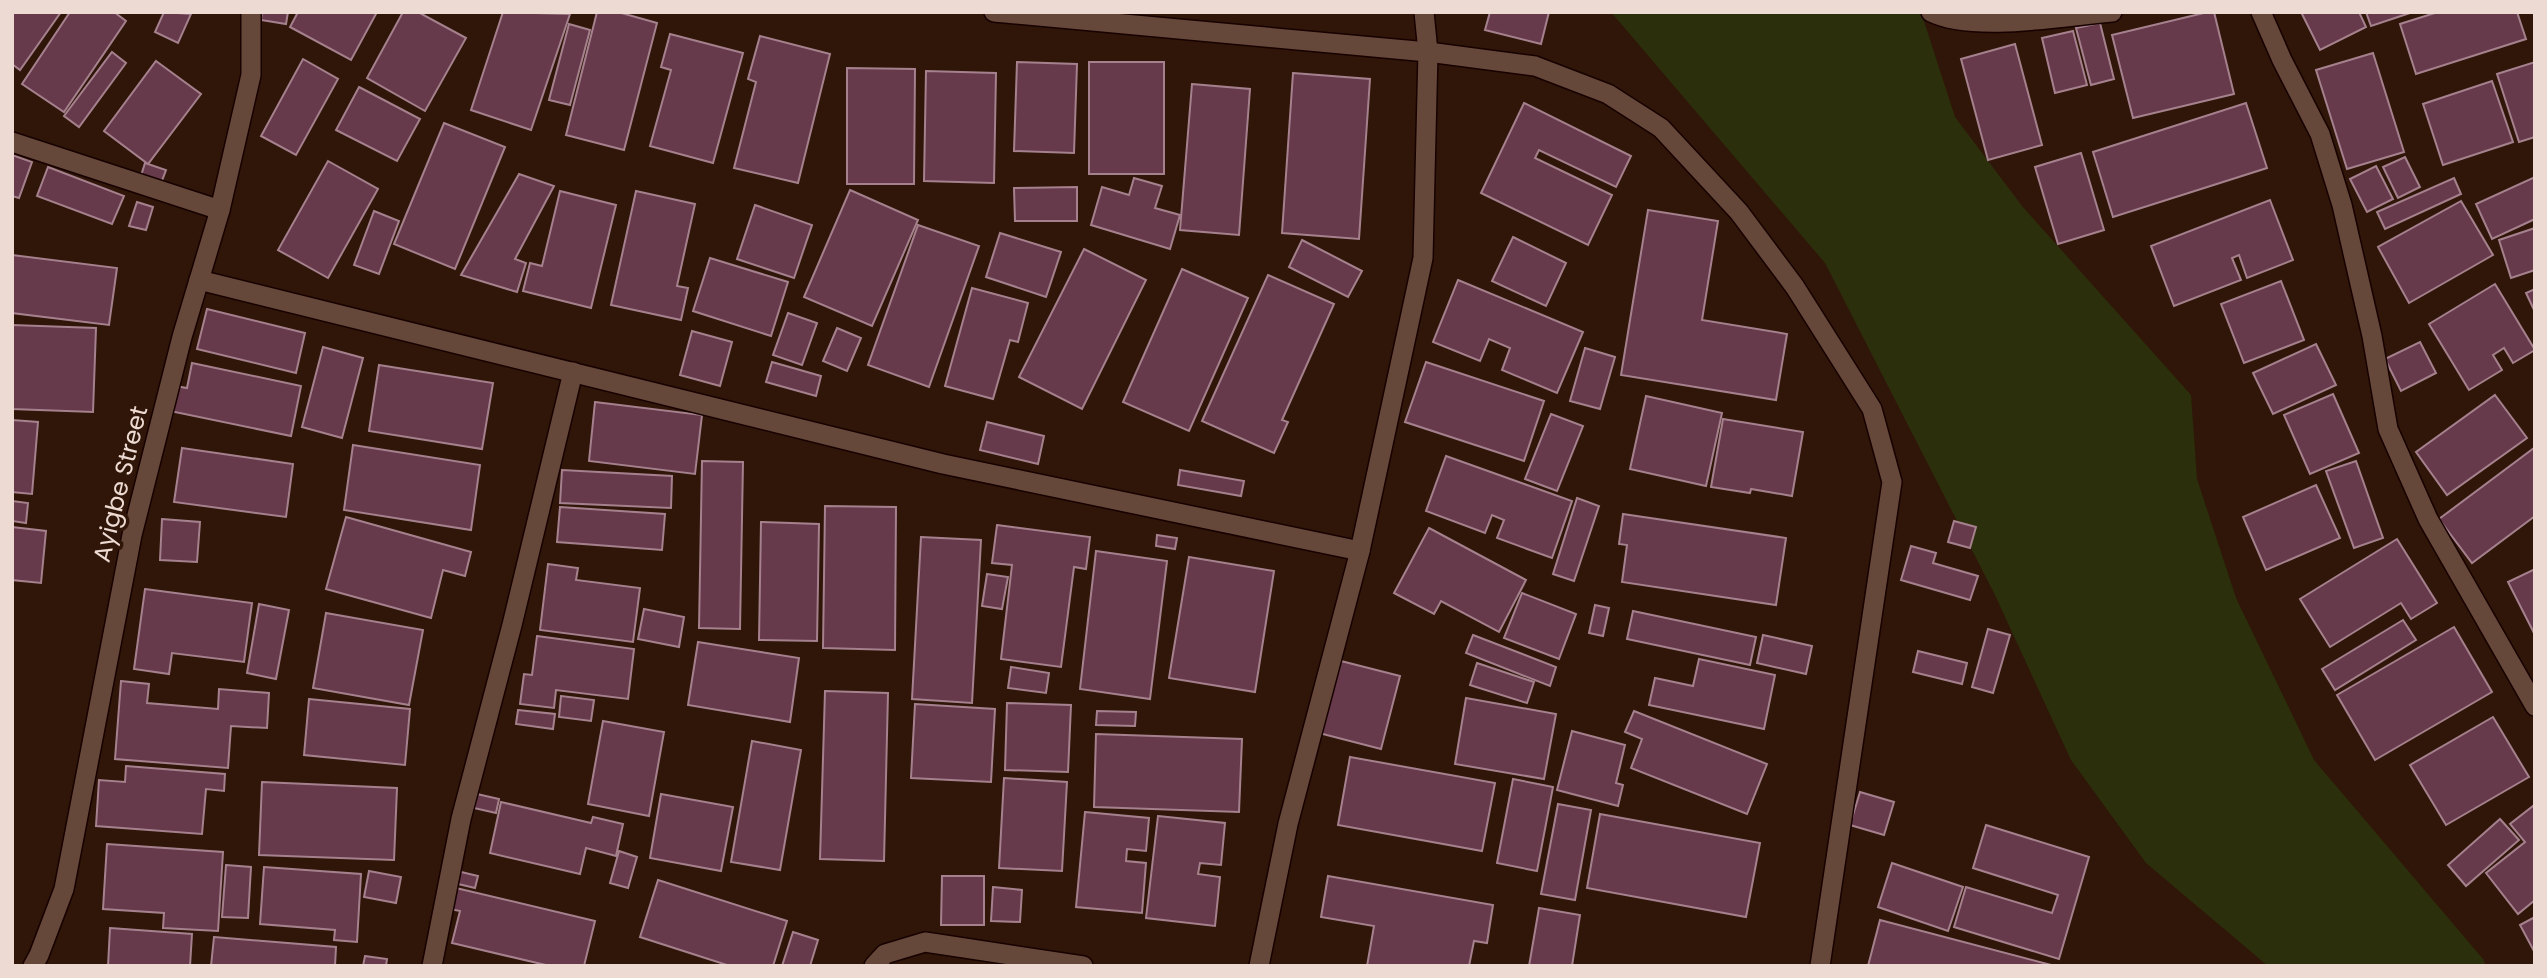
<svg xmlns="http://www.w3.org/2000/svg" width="2547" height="978" font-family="Poppins,sans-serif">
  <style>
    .green { fill: #2c2f0b }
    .building { fill: #66394b; stroke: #a5818d; stroke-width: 2 }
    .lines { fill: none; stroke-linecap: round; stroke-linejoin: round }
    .service-casing { stroke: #170200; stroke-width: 22 }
    .minor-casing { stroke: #170200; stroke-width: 22 }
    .service { stroke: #66483a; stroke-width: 19 }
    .minor { stroke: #66483a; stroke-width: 19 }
    .labels { text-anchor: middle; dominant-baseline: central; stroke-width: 7; stroke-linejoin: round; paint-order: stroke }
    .street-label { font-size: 24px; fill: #eddad2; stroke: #301609 }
  </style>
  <rect width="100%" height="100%" fill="#301609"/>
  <polygon class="green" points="1611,12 1921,12 1955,117 2022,206 2191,395 2197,479 2236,598 2314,760 2483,959 2486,966 2268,966 2146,863 2071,760 1994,593 1825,263"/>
  <g class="building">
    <polygon points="12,12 61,12 20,70 12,64"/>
    <polygon points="70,12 114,12 126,21 64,112 22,84"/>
    <polygon points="164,12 191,14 178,43 155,32"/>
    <polygon points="262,12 288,12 286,24 261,20"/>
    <polygon points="298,12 377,12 351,60 290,27"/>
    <polygon points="403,12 418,12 466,38 425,111 367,78"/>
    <polygon points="503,12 570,14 531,130 471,110"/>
    <polygon points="597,12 618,12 657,23 624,150 566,135"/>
    <polygon points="1490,12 1549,12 1541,44 1485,30"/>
    <polygon points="2208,12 2214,12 2234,94 2133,118 2112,35"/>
    <polygon points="2301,12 2359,12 2366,27 2320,50"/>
    <polygon points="2366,12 2413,12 2371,26"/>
    <polygon points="2438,12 2517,12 2526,39 2416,74 2400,24"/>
    <polygon points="2100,23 2114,79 2091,85 2076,28"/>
    <polygon points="569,24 590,30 570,105 549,100"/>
    <polygon points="2073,31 2087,85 2055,93 2042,38"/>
    <polygon points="670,34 743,53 713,163 650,146 671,70 661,67"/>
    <polygon points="760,36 830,54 798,183 734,168 756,82 748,79"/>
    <polygon points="2015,44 2042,145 1988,160 1961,59"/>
    <polygon points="112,52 126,63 79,127 64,116"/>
    <polygon points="2373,53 2404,152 2347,169 2316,70"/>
    <polygon points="303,59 338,79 296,155 261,136"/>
    <polygon points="156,61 201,94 148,164 104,131"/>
    <polygon points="1017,62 1077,64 1074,153 1014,151"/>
    <rect x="1089" y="62" width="75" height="112"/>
    <polygon points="2535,62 2535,137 2519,142 2497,74"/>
    <polygon points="847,68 915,69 914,184 847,184"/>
    <polygon points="926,71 996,73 994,183 924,181"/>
    <polygon points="1293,73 1370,79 1359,239 1282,233"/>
    <polygon points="2492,81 2513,142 2443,165 2423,104"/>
    <polygon points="1192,84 1250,89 1239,235 1180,230"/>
    <polygon points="359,87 420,119 397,161 336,130"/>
    <polygon points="1524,103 1631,156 1616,187 1539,150 1535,158 1612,195 1588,245 1481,193"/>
    <polygon points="2246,103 2267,168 2113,217 2093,152"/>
    <polygon points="444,123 505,147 455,269 394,244"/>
    <polygon points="2081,153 2104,230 2058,244 2035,167"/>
    <polygon points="12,155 32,162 19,198 12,196"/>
    <polygon points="2405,157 2420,187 2398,198 2383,167"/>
    <polygon points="328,161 378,189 328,278 278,250"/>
    <polygon points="145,163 166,170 160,186 140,179"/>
    <polygon points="2376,166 2393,199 2367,212 2350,179"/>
    <polygon points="48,167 124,196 112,224 37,196"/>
    <polygon points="519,174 554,186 515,259 526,263 517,292 461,275"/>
    <polygon points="2535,177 2535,219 2492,239 2476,204"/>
    <polygon points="1134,178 1162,186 1155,208 1180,215 1170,249 1091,225 1102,187 1129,195"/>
    <polygon points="2454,178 2461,194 2385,229 2377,212"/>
    <polygon points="1077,187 1077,221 1015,221 1014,188"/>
    <polygon points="850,190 918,220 872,326 804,297"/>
    <polygon points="560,191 616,205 591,308 523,291 530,263 542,266"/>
    <polygon points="636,191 695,204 677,286 688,288 681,320 611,305"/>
    <polygon points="2270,200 2293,260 2247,278 2239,255 2232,258 2241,280 2174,306 2151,246"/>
    <polygon points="2461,201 2493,255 2409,303 2378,247"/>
    <polygon points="137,202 153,207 146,230 129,226"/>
    <polygon points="755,205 812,225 794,278 737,259"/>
    <polygon points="1648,210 1718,221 1702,320 1787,334 1776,400 1621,375"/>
    <polygon points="374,211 399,221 379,274 354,265"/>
    <polygon points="918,225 979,246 929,387 868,365"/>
    <polygon points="2535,228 2535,270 2511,278 2499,240"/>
    <polygon points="1000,233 1061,252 1046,297 986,277"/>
    <polygon points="1513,237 1566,263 1546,306 1492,281"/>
    <polygon points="1302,240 1362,271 1348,297 1289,267"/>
    <polygon points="1084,249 1146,280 1082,409 1019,377"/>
    <polygon points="12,255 117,268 109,325 12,313"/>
    <polygon points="710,258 788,282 771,336 693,311"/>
    <polygon points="1182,269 1248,298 1189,431 1123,402"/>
    <polygon points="1268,275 1334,304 1282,420 1288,422 1274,453 1202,421"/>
    <polygon points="1458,280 1583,332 1557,393 1502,370 1510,348 1489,339 1480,361 1433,342"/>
    <polygon points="2281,281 2304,340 2244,363 2221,304"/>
    <polygon points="2495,284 2535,350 2513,363 2504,348 2493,355 2502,370 2469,390 2429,324"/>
    <polygon points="972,288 1028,303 1018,342 1010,340 993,399 945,386"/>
    <polygon points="2535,289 2535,312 2526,293"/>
    <polygon points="207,309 305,333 296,373 197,349"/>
    <polygon points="788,313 817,323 802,365 773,355"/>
    <polygon points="12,325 96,328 93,412 12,409"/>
    <polygon points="837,328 861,338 847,371 823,361"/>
    <polygon points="692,331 732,342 720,386 680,375"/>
    <polygon points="2420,342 2436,373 2401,391 2385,359"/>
    <polygon points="2316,344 2336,385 2273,414 2253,373"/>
    <polygon points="323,347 363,358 342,438 302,427"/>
    <polygon points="1585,348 1615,357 1600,409 1570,401"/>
    <polygon points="772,362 821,376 816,396 766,382"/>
    <polygon points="1426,362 1544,401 1524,461 1405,422"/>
    <polygon points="192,363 301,386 291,436 170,411 175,386 187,388"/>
    <polygon points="379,365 493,383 482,449 369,431"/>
    <polygon points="2333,394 2359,453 2310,474 2284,415"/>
    <polygon points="2495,395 2527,438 2447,495 2416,452"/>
    <polygon points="1646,396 1722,413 1706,486 1630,469"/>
    <polygon points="595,402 702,415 695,474 589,461"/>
    <polygon points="1551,414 1583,426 1557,491 1525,479"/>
    <polygon points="1723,419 1803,432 1792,496 1751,489 1750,493 1711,487"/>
    <polygon points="12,420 38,422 32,494 12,492"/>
    <polygon points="987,422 1044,436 1038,464 980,450"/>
    <polygon points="353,445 480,465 471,530 344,510"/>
    <polygon points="182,448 293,464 286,517 174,502"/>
    <polygon points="2534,448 2535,516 2472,563 2439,519"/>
    <polygon points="1446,456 1572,501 1552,558 1497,538 1504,520 1492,515 1485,533 1426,511"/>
    <polygon points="702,461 743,462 740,629 699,628"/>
    <polygon points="2356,461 2383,538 2354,548 2326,471"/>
    <polygon points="562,470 672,476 671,508 560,503"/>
    <polygon points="1180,470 1244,481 1241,496 1178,485"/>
    <polygon points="2316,485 2340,538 2266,570 2243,517"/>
    <polygon points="1577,498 1599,506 1574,581 1553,574"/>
    <polygon points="12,501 28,503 26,523 12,521"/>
    <polygon points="825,506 896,507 895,650 823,648"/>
    <polygon points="560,507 665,514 662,550 557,542"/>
    <polygon points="1623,514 1786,538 1776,605 1622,582 1627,545 1619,544"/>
    <polygon points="346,517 471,552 465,576 443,570 431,618 326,589"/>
    <polygon points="162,519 200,522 197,562 160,560"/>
    <polygon points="1954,521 1976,527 1970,548 1948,542"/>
    <polygon points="761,522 819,524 817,641 759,640"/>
    <polygon points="997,525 1090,537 1086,569 1074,567 1061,667 1001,659 1012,565 992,563"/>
    <polygon points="12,527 46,531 41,583 12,580"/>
    <polygon points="1429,528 1526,580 1499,632 1441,601 1434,614 1394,593"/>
    <polygon points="1157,535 1177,538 1175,549 1156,546"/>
    <polygon points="921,537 981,540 972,703 912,699"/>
    <polygon points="2397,539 2437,603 2411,619 2401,603 2330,647 2300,599"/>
    <polygon points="1911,546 1936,553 1933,563 1978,576 1970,600 1901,580"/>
    <polygon points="1096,551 1167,561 1150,699 1080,689"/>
    <polygon points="1189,557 1274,571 1255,692 1169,678"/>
    <polygon points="548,564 578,568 576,580 640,588 633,642 540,630"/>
    <polygon points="2535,569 2535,635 2508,582"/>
    <polygon points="987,574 1008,577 1002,609 982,606"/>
    <polygon points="145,589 252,603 244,662 172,653 169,674 134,669"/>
    <polygon points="1522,593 1576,614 1559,659 1504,638"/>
    <polygon points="259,604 289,610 276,679 247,673"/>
    <polygon points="1595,605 1609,608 1603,636 1589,633"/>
    <polygon points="644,609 684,617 679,647 638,639"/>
    <polygon points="1633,611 1756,637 1750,665 1627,639"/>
    <polygon points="326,613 423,630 409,705 313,688"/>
    <polygon points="2403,620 2416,640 2335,690 2322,669"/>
    <polygon points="2454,627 2492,692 2375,760 2337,695"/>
    <polygon points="1988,629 2010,635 1993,693 1972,687"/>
    <polygon points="1473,635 1556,667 1550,686 1466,653"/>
    <polygon points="1763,635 1812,646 1806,674 1757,663"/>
    <polygon points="537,636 634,649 628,699 556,690 554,708 520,704 524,674 532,675"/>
    <polygon points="698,642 799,658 790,722 688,705"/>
    <polygon points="1918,651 1967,663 1962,684 1913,672"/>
    <polygon points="1699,659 1775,675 1764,729 1649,705 1655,678 1693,686"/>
    <polygon points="1337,660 1400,676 1381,749 1319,733"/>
    <polygon points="1477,663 1534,682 1527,703 1470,685"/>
    <polygon points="1011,667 1049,673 1046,693 1008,688"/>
    <polygon points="121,681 149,684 147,703 218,709 219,689 269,693 267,728 231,726 228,768 115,759"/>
    <polygon points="825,691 888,693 884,861 820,859"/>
    <polygon points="561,696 594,700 591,721 559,717"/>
    <polygon points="1466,698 1556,714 1544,779 1455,764"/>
    <polygon points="309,699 410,709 405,765 304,755"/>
    <polygon points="1007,703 1071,705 1068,772 1005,770"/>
    <polygon points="915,704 995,709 991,782 911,778"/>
    <polygon points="518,710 555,714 553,729 516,724"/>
    <polygon points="1097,711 1136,712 1135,726 1096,725"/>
    <polygon points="1634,711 1767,764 1747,814 1631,768 1642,739 1625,732"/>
    <polygon points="2493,717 2529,777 2446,825 2410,765"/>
    <polygon points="603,721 664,732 649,816 588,804"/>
    <polygon points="1572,731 1625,745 1616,783 1623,785 1618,806 1557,790"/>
    <polygon points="1096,734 1242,739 1239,812 1094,807"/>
    <polygon points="752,741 801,750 780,870 731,862"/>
    <polygon points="1350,757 1495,783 1482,851 1338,825"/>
    <polygon points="126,766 225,774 224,791 206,789 202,834 96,826 99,780 125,782"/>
    <polygon points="1004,778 1067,782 1062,871 999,868"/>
    <polygon points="1513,779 1553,787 1537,871 1497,863"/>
    <polygon points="262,782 397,788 394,860 259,855"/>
    <polygon points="1860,792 1894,802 1884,835 1850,825"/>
    <polygon points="477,794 499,799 496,813 474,808"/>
    <polygon points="661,794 733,807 721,871 650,858"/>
    <polygon points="501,802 591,823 593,817 623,824 616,856 586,848 580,874 490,853"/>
    <polygon points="1558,804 1591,810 1575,900 1541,894"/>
    <polygon points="2533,806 2535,809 2535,900 2518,914 2486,873 2525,842 2510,824"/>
    <polygon points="1085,812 1149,818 1146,851 1127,849 1126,861 1146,863 1142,913 1076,907"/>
    <polygon points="1600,814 1760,843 1746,917 1587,888"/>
    <polygon points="1158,816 1225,823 1221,865 1200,863 1198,874 1220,877 1215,926 1146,918"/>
    <polygon points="2500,819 2519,840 2466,886 2448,865"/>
    <polygon points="1986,825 2089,857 2059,959 1954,927 1966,887 2052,913 2058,895 1973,868"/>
    <polygon points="107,844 223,852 218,931 163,928 164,913 103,909"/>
    <polygon points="619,851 637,857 628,888 610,883"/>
    <polygon points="1892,863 1963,887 1948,931 1878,907"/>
    <polygon points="226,865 251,867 248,918 222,917"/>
    <polygon points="264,867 361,874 357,942 334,940 335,930 260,924"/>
    <polygon points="369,871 401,877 396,903 364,897"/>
    <polygon points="457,871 478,876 475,888 454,883"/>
    <polygon points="942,876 984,876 984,925 941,925"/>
    <polygon points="1328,876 1493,905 1487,943 1474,941 1469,966 1367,966 1374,926 1321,917"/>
    <polygon points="658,880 787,921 773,966 730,966 640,937"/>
    <polygon points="993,887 1022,890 1020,922 991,921"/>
    <polygon points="456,888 595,921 584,966 550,966 452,943 460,911 450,909"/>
    <polygon points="1539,908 1580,915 1572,966 1529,966"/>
    <polygon points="2535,917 2535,953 2520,925"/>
    <polygon points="1880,920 2055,966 1868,966"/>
    <polygon points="110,928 192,934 190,966 108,966"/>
    <polygon points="793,932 818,940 810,966 782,966"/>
    <polygon points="214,937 336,947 335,966 211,966"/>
    <polygon points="365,956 387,959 386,966 363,966"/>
  </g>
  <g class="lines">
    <g class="service-casing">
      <polyline id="service" points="12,142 220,210"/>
    </g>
    <g class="minor-casing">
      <g id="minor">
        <polyline points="994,12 1428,52 1535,66 1608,94 1661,128 1739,212 1795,287 1872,409 1892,482 1820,966"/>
        <path d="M1931,12c42,21 133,4 181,0"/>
        <polyline points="2261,12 2282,60 2320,134 2342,205 2372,336 2388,429 2428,519 2535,706"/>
        <polyline points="199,280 943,464 1360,551"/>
        <polyline points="33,966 39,955 64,889 132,535 182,337 220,210 251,75 251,12"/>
        <polyline points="432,966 461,819 512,625 573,372"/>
        <polyline points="874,966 885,954 925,942 1083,966"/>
        <polyline points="1259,966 1288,824 1360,551 1423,258 1428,52 1424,12"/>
      </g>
    </g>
    <use href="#service" class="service"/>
    <use href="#minor" class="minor"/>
  </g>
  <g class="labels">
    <g class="street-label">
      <text transform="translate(120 484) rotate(-76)">Ayigbe Street</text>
    </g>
  </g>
  <rect width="2547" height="978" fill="none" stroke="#eddad2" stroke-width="28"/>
</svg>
